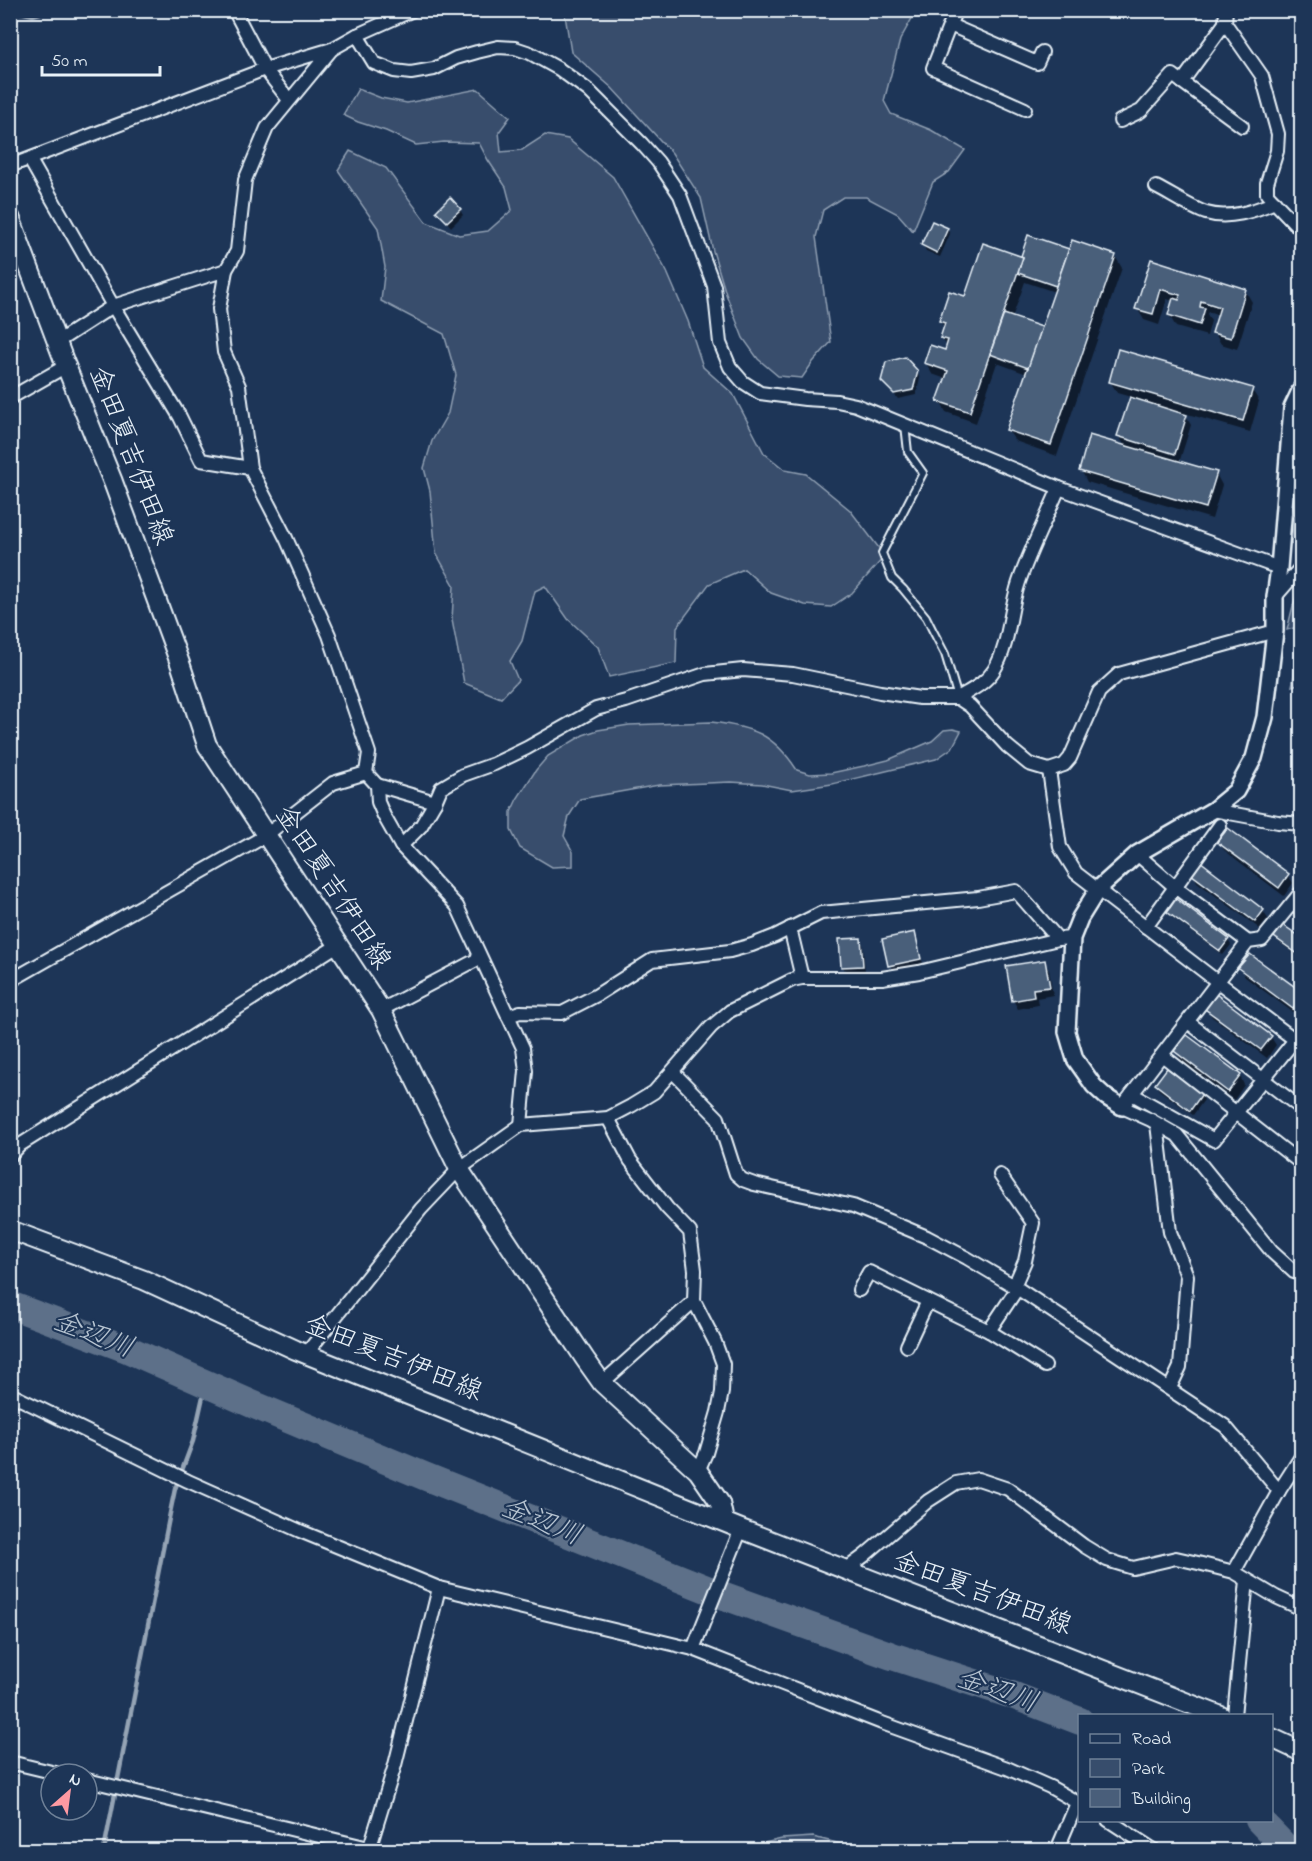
<svg xmlns="http://www.w3.org/2000/svg" width="1312" height="1861" font-family="'Indie Flower','Klee One',sans-serif">
  <style>
    .green { fill: #374d6c; stroke: #909fb2; stroke-width: 1.5 }
    .shadow { fill: #0007; fill-rule: evenodd }
    .lines { fill: none; stroke-linecap: round; stroke-linejoin: round }
    .stream { stroke: #95a4b5; stroke-width: 4.5 }
    .river { stroke: #5d7089; stroke-width: 28 }
    .building { fill: #495e7a; stroke: #e8f1f8; stroke-width: 1.5 }
    .service-casing { stroke: #e8f1f8; stroke-width: 10 }
    .minor-casing { stroke: #e8f1f8; stroke-width: 16 }
    .tertiary-casing { stroke: #e8f1f8; stroke-width: 20 }
    .secondary-casing { stroke: #e8f1f8; stroke-width: 22 }
    .service { stroke: #1d3557; stroke-width: 6 }
    .minor { stroke: #1d3557; stroke-width: 12 }
    .tertiary { stroke: #1d3557; stroke-width: 15 }
    .secondary { stroke: #1d3557; stroke-width: 18 }
    .labels { text-anchor: middle; dominant-baseline: central; stroke-width: 4.5; stroke-linejoin: round; paint-order: stroke }
    .street-label { font-size: 27px; fill: #e8f1f8; stroke: #1d3557 }
    .water-label { font-size: 28px; font-style: italic; fill: #b7c4d1; stroke: #1d3557 }
  </style>
  <rect width="100%" height="100%" fill="#1d3557"/>
  <filter id="ink" filterUnits="userSpaceOnUse"><feTurbulence type="fractalNoise" baseFrequency=".0167" numOctaves="2"/><feDisplacementMap in="SourceGraphic" scale="12" xChannelSelector="R" yChannelSelector="G"/><feConvolveMatrix kernelMatrix="1 2 1 2 8 2 1 2 1" color-interpolation-filters="sRGB"/></filter>
  <g filter="url(#ink)">
    <g class="green">
      <polygon points="566,10 916,11 900,40 884,101 891,114 931,130 965,150 949,172 933,182 913,231 898,214 866,197 843,197 823,210 816,237 831,342 813,362 802,378 778,376 758,359 743,338 726,294 713,251 701,198 672,153 612,88 571,52 565,15"/>
      <polygon points="358,89 381,98 407,103 478,89 510,117 499,132 501,152 522,150 545,135 568,139 613,177 667,272 688,321 703,367 733,394 764,453 785,470 806,474 850,510 885,556 852,593 831,607 805,605 771,593 744,569 709,584 677,627 676,663 609,677 598,647 568,619 545,586 535,591 522,641 510,661 518,680 501,698 464,683 452,620 454,585 436,553 430,491 424,468 432,441 448,413 456,375 444,334 381,301 385,267 378,228 338,170 350,151 386,168 426,222 459,235 488,231 512,210 506,187 488,160 479,143 444,142 416,145 386,131 358,122 343,115"/>
      <polygon points="1301,467 1302,548 1301,548 1291,543"/>
      <polygon points="1301,582 1301,626 1287,630 1293,606"/>
      <path d="M1301,640v43l-9,3c4,-15 1,-29 4,-44z"/>
      <path d="M711,722c41,5 62,11 86,48l13,4 21,-1 33,-7 24,-6 44,-19 12,-11 9,-1 8,2 -9,17 -16,11 -104,25 -40,6 -30,-6 -31,-2 -72,3 -79,14 -11,17 -5,20 9,16v14l-21,1 -32,-19 -9,-18v-18l6,-13 19,-29 12,-14 35,-21 15,-5 31,-5z"/>
      <polygon points="813,1837 845,1845 855,1850 733,1850 782,1839"/>
    </g>
    <g class="shadow">
      <polygon points="460,210 463,215 451,227 438,211"/>
      <polygon points="947,229 950,234 940,257 926,251 923,245"/>
      <path d="M1029,237l39,13 47,6 7,12 -65,188 -42,-15 -7,-11 19,-56 -30,-11 -21,60 -30,-11 -7,-12 7,-21 -14,-5 -6,-11 20,-11 1,-5 -5,-10 3,-9 -5,-7 26,-23 56,-40zM1025,282l30,10 -12,37 -31,-11z"/>
      <polygon points="1152,261 1245,290 1252,302 1237,349 1221,344 1214,332 1219,316 1208,312 1207,314 1211,321 1207,336 1176,327 1169,315 1173,301 1167,299 1159,325 1144,320 1137,308"/>
      <polygon points="917,372 920,378 916,395 898,399 882,380"/>
      <polygon points="1110,381 1252,390 1259,401 1250,432 1184,413 1191,425 1179,463 1216,474 1222,485 1212,519 1087,482 1081,470 1126,448 1119,436 1131,397 1117,393"/>
      <polygon points="1219,842 1288,875 1293,883 1284,896 1224,850"/>
      <polygon points="1193,874 1263,911 1268,919 1260,929 1197,882"/>
      <polygon points="1168,912 1228,940 1231,945 1223,955 1172,917"/>
      <polygon points="914,934 917,939 923,964 893,971 890,965"/>
      <polygon points="1276,937 1302,940 1302,959 1279,942"/>
      <polygon points="860,939 863,945 865,971 846,972 843,967"/>
      <polygon points="1044,961 1049,970 1053,995 1037,998 1038,1005 1018,1009 1013,1000"/>
      <polygon points="1240,968 1302,994 1302,1012 1298,1016 1245,977"/>
      <polygon points="1207,1009 1271,1037 1276,1045 1267,1058 1212,1017"/>
      <polygon points="1176,1052 1240,1076 1244,1085 1234,1100 1181,1060"/>
      <polygon points="1168,1070 1201,1095 1204,1100 1193,1115 1159,1090 1156,1084"/>
    </g>
    <g class="lines">
      <g class="stream">
        <polyline points="11,10 33,15 50,10"/>
        <polyline points="10,939 15,947"/>
        <polyline points="104,1850 171,1508 175,1489 193,1441 206,1383"/>
      </g>
      <g class="river">
        <polyline points="10,1305 127,1349 252,1404 424,1476 719,1594 892,1656 1012,1695 1080,1721"/>
        <polyline points="1259,1820 1288,1850"/>
      </g>
    </g>
    <g class="building">
      <polygon points="450,197 461,209 447,222 436,211"/>
      <polygon points="932,221 948,228 937,253 921,245"/>
      <polygon points="1028,235 1069,249 1056,286 1018,273 1023,257 1021,256"/>
      <polygon points="1072,240 1116,255 1051,445 1006,430"/>
      <polygon points="983,243 1023,257 970,412 937,401 948,371 924,363 930,345 945,350 948,340 940,338 945,323 939,321 949,291 965,296"/>
      <polygon points="1151,259 1246,289 1231,338 1212,333 1220,307 1201,301 1200,307 1205,308 1200,325 1168,315 1173,298 1179,300 1180,295 1160,289 1153,314 1135,309"/>
      <polygon points="1004,314 1042,327 1028,368 990,354"/>
      <polygon points="1118,349 1253,388 1243,421 1109,382"/>
      <polygon points="905,357 918,371 913,390 894,394 881,381 886,362"/>
      <polygon points="1130,397 1187,415 1175,454 1117,436"/>
      <polygon points="1089,435 1217,472 1206,508 1079,471"/>
      <polygon points="1228,828 1289,874 1279,888 1217,842"/>
      <polygon points="1200,861 1264,910 1255,922 1191,874"/>
      <polygon points="1176,899 1229,939 1220,951 1167,912"/>
      <polygon points="1283,925 1302,938 1302,957 1274,937"/>
      <polygon points="915,932 921,959 888,966 882,939"/>
      <polygon points="861,938 863,966 841,967 839,939"/>
      <polygon points="1250,954 1302,992 1302,997 1293,1009 1238,968"/>
      <polygon points="1045,960 1050,987 1033,989 1034,997 1012,1001 1006,966"/>
      <polygon points="1216,994 1272,1036 1261,1050 1205,1009"/>
      <polygon points="1187,1035 1241,1075 1228,1092 1174,1051"/>
      <polygon points="1167,1068 1202,1094 1190,1111 1155,1084"/>
    </g>
    <g class="lines">
      <g class="service-casing">
        <polyline id="service" points="905,425 908,452 923,473 882,553 892,578 903,589 926,617 933,631 945,654 958,698"/>
      </g>
      <g class="minor-casing">
        <g id="minor">
          <polyline points="234,10 265,69 289,100"/>
          <polyline points="958,10 954,14 933,68 1025,109"/>
          <polyline points="1226,10 1225,23 1262,76 1278,134 1277,151 1267,183 1267,194 1302,231"/>
          <polyline points="1225,23 1182,82 1242,126"/>
          <polyline points="950,25 1037,63 1042,52"/>
          <polyline points="357,35 374,63 394,71 411,73 434,69 456,58 477,52 498,47 515,48 530,53 559,69 589,91 642,144 658,162 680,195 714,286 720,343 730,367 743,382 760,393 805,399 837,401 856,405 1059,488 1279,568"/>
          <polyline points="332,49 267,128 245,180 237,251 226,270 219,309 224,352 239,386 250,468 286,538 329,635 369,753 366,773 377,785 378,802 384,816 401,846 457,906 523,1048 526,1071 521,1125"/>
          <polyline points="1120,121 1141,111 1173,75 1182,82"/>
          <polyline points="30,160 113,306 180,417 201,460 250,468"/>
          <polyline points="10,166 265,69 332,49 357,35 413,10"/>
          <path d="M1156,187c14,7 37,22 50,26 23,7 48,-2 69,-11"/>
          <polyline points="57,342 113,306 226,270"/>
          <polyline points="10,398 66,366"/>
          <polyline points="1275,597 1302,566"/>
          <path d="M958,698c13,-8 27,-14 36,-28 16,-26 15,-59 25,-88 11,-32 27,-63 40,-94"/>
          <polyline points="1049,770 1060,847 1076,873 1218,982 1302,1045"/>
          <polyline points="377,785 435,802 441,788 463,775 494,764 527,748 596,709 626,701 705,674 743,670 793,674 880,692 920,698 958,698 970,706 1007,746 1029,764 1049,770 1064,765 1070,758 1099,692 1119,674 1275,631"/>
          <polyline points="1213,810 1278,822 1302,824"/>
          <polyline points="401,846 421,826 435,802"/>
          <polyline points="1137,854 1175,887 1248,942"/>
          <polyline points="1302,891 1262,940 1248,942 1122,1107 1151,1120 1177,1135 1272,1252 1294,1272 1302,1275"/>
          <polyline points="1146,927 1220,825"/>
          <polyline points="790,928 802,978"/>
          <polyline points="10,981 265,836 333,783 366,773"/>
          <polyline points="381,1010 480,958"/>
          <polyline points="508,1016 520,1012 562,1013 597,995 652,960 730,951 752,945 775,936 821,913 978,898 1016,891 1058,939"/>
          <polyline points="1188,1022 1302,1109"/>
          <polyline points="1162,1055 1302,1164"/>
          <polyline points="673,1072 718,1118 736,1174 743,1180 754,1184 853,1206 927,1237 967,1258 1014,1286 1225,1426 1279,1491"/>
          <polyline points="1132,1094 1214,1140 1302,1031"/>
          <polyline points="608,1118 630,1160 667,1208 690,1232 695,1270 694,1301 715,1342 723,1364 722,1392 718,1412 706,1453 698,1471"/>
          <polyline points="1157,1124 1170,1232 1187,1276 1180,1367 1170,1388"/>
          <polyline points="10,1156 20,1145 338,945"/>
          <polyline points="1000,1175 1033,1223 1025,1261 1014,1286"/>
          <polyline points="1017,1289 989,1331 1045,1366"/>
          <polyline points="859,1290 869,1272 989,1331"/>
          <polyline points="907,1346 928,1301"/>
          <polyline points="306,1354 421,1209 459,1169 521,1125 608,1118 631,1106 654,1092 711,1027 730,1011 792,980 802,978 882,978 919,972 1058,939 1072,938"/>
          <polyline points="602,1383 694,1301"/>
          <polyline points="10,1394 188,1481 300,1531 439,1588 693,1649 882,1723 1007,1768 1050,1787 1080,1804"/>
          <polyline points="845,1570 864,1556 928,1501 956,1483 978,1479 1008,1489 1084,1546 1107,1560 1133,1568 1176,1558 1198,1563 1234,1572 1276,1597 1302,1609"/>
          <polyline points="1234,1572 1279,1491 1302,1455"/>
          <polyline points="693,1649 741,1529"/>
          <polyline points="1234,1716 1247,1580"/>
          <polyline points="10,1762 60,1774"/>
          <polyline points="87,1780 369,1848"/>
          <polyline points="1108,1820 1154,1850"/>
          <polyline points="369,1850 395,1765 439,1588"/>
          <polyline points="1057,1850 1077,1803"/>
        </g>
      </g>
      <g class="tertiary-casing">
        <polyline id="tertiary" points="1122,1107 1106,1097 1094,1086 1075,1059 1067,1032 1072,938 1080,918 1098,889 1137,854 1213,810 1236,791 1254,758 1265,717 1275,631 1275,597 1279,568 1292,408 1302,387"/>
      </g>
      <g class="secondary-casing">
        <g id="secondary">
          <polyline points="10,217 66,366 113,482 181,666 207,745 381,1010 459,1169 585,1359 602,1383 698,1471 720,1503 724,1521"/>
          <polyline points="10,1230 144,1280 296,1350 741,1529 1221,1716"/>
          <polyline points="1272,1738 1302,1752"/>
        </g>
      </g>
      <use href="#service" class="service"/>
      <use href="#minor" class="minor"/>
      <use href="#tertiary" class="tertiary"/>
      <use href="#secondary" class="secondary"/>
    </g>
  </g>
  <g class="labels">
    <g class="street-label">
      <text transform="translate(130 456) rotate(69)">金田夏吉伊田線</text>
      <text transform="translate(332 888) rotate(57)">金田夏吉伊田線</text>
      <text transform="translate(393 1359) rotate(22)">金田夏吉伊田線</text>
      <text transform="translate(982 1594) rotate(21)">金田夏吉伊田線</text>
    </g>
    <g class="water-label">
      <text transform="translate(93 1336) rotate(21)">金辺川</text>
      <text transform="translate(541 1523) rotate(22)">金辺川</text>
      <text transform="translate(997 1692) rotate(19)">金辺川</text>
    </g>
  </g>
  <rect width="1312" height="1861" fill="none" stroke="#1d3557" stroke-width="36"/>
  <rect x="18" y="18" width="1276" height="1825" fill="none" stroke="#e8f1f8" stroke-width="2" filter="url(#ink)"/>
  <rect x="1078" y="1714" width="195" height="108" fill="#1d3557" stroke="#6e8097" stroke-width="1.5"/>
  <rect x="1090" y="1734" width="30" height="9" fill="#1d3557" stroke="#6e8097" stroke-width="1.5"/>
  <text x="1132" y="1744" font-size="18" fill="#e8f1f8">Road</text>
  <rect x="1090" y="1759" width="30" height="18" fill="#374d6c" stroke="#6e8097" stroke-width="1.5"/>
  <text x="1132" y="1774" font-size="18" fill="#e8f1f8">Park</text>
  <rect x="1090" y="1789" width="30" height="18" fill="#495e7a" stroke="#6e8097" stroke-width="1.5"/>
  <text x="1132" y="1804" font-size="18" fill="#e8f1f8">Building</text>
  <g transform="translate(69 1792) rotate(28)"><circle r="28" fill="#1d3557" stroke="#6e8097" stroke-width="1.5"/>
  <path d="M0-4.5L10 22L0 15L-10 22Z" fill="#ff9aa2"/>
  <text y="-9" font-size="16" font-weight="bold" text-anchor="middle" fill="#e8f1f8">N</text>
  </g>
  <path d="M42 66v9h118v-9" fill="none" stroke="#e8f1f8" stroke-width="3"/>
  <text x="51" y="66" font-size="18" fill="#e8f1f8" stroke="#1d3557" stroke-width="4.5" paint-order="stroke">50 m</text>
</svg>
